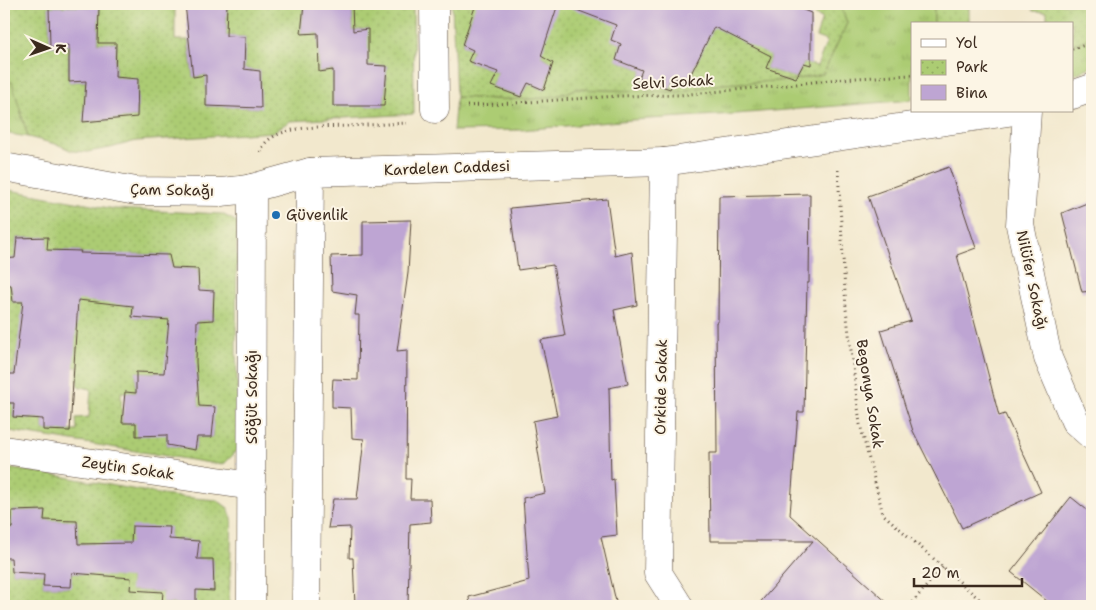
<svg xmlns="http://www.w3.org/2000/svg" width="1096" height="610" font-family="'Shantell Sans',sans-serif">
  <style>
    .grass { fill: url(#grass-tufts); stroke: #747b48 }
    .park { fill: url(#park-dots); stroke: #747b48; fill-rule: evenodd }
    .building { fill: #bea5d3 }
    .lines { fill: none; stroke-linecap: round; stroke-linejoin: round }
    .minor-casing { stroke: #564638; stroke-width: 29 }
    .path { stroke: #564638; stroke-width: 3; stroke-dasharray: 1 4; stroke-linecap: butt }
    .minor { stroke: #fff; stroke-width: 28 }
    .poi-dot { fill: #1f6fb2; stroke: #fcf5e5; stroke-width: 2 }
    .labels { text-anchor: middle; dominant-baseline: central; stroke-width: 4; stroke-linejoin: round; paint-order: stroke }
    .street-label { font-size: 15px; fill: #3b2a1e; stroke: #fcf5e5 }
    .poi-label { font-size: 15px; fill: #3b2a1e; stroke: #fcf5e5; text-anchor: start }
  </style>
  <defs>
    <pattern id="grass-tufts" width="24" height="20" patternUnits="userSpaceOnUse" patternTransform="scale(1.25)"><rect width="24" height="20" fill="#accc73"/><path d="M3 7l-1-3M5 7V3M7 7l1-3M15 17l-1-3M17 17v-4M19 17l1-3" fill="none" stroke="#95af63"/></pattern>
    <pattern id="park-dots" width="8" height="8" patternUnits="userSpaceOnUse" patternTransform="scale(1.25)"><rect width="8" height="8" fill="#accc73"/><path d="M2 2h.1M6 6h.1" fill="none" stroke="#95af63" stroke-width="1.8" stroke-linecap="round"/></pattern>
  </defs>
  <rect width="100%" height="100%" fill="#fcf5e5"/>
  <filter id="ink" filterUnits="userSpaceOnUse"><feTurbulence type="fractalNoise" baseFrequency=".02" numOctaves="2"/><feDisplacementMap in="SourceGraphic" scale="10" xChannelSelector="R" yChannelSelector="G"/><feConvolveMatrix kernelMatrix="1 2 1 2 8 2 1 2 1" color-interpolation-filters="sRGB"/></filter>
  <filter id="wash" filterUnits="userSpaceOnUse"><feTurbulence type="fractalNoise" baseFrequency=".0096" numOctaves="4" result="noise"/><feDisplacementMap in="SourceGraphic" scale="20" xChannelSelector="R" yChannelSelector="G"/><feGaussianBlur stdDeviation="1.12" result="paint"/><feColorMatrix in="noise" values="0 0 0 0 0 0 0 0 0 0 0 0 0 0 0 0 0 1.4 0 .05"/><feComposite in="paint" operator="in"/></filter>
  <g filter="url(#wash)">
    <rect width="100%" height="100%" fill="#f2e8cd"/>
    <g class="grass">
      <path d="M840,4h94v20h-22v76l-177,14 -104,6 -110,10 -68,1 3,-34c34,1 89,8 119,-8l101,3 45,-8 72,-4 30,-6 24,-51z"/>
      <polygon points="1092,38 1092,66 1072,76 1072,44"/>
      <polygon points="4,81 12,81 28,137 4,133"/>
    </g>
    <g class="park">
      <path d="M4,4h171v36h13l5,37 13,-2v31l54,2v-37l-16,-2 1,-32 -19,-1 1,-32h77l-3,30 17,-1 1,39 14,-2v35l51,1 3,-40 -19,-1 -1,-36 -14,2 -1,-27h61l1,110 -124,7 -17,11 -137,9 -26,7 -23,4 -15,-1 -13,-6 -31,-8 -16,-55 -8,-1zM49,7h50l-1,36h18l-1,34 23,3 -1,37 -53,5 2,-41 -17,1v-37l-19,1z"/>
      <path d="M452,4h37l-5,15 -11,-6 -11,32 11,5 -5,11 30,11 -7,14 30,11 7,-14 16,7 9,-27 -12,-7 -19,-41 -30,-11h67l9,3 2,-3h66l-24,36 9,4 -4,16 25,10 -3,8 31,11 5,-11 12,4 13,-27 -30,-47 -14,-4h91l-6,16 30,36 -5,12 30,10 8,-15 13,3 10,-25 -11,-4 6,-19 -27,-11 1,-3h44l7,19 -24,51 -30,6 -72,4 -45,8 -101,-3c-30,16 -85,9 -119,8z"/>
      <polygon points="934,4 1002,4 1002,7 969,6 969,24 934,24"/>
      <polygon points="1033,4 1092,4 1092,38 1072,44 1072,24 1047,24 1047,12 1033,11"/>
      <path d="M4,189l110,20 108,5 15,8 -1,132 4,94 -17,17 -219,-35v-27h10l-1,14 30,2v11l34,1 -1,-13 13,-1 2,-28 -14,-3 1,-19h-32v-12l-30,-1 -2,20h-10v-90l7,1 2,17h30l34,15 1,-47 3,-19 -34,-1 1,-13 -31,1 -2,20 -11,1zM133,254l36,1 3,13 26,1 1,21 15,1 -1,29 -16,1 -1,13 -27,-14 -37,-3 1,-11 -13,-2zM136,372l35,1 26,11 2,22 15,1 -2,30h-15l-2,13 -28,-5v-10l-31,-12h-14l-1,-31 15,1z"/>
      <path d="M4,468l40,5 126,23 47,4 11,8 4,10 -3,88h-225v-48h7l1,14 32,2 -1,12 27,1 2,-14 19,2 3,-31h-16l-1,-23 -33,-1 1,-10 -32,1 -1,17 -8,1zM170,528l-1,11 30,2 -2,18h16l1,31h-18l-1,15 -32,-2v-11l-32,-2v-43z"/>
    </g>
    <g id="blocks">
      <g class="building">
        <polygon points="185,4 227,4 226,36 245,37 244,69 260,71 261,108 206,106 206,75 193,77"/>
        <polygon points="304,4 352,4 353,31 368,29 368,65 387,66 384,106 333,106 333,70 319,72 318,33 301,34"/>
        <polygon points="476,4 558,4 541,56 553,63 544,90 528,83 521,97 491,86 498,72 468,61 473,50 462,45"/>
        <polygon points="567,4 788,4 811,13 811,65 804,63 796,78 766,68 771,56 714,27 687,82 675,78 670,89 639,78 642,70 616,60 621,44 611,40 616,25 566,6"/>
        <polygon points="49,7 99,7 98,43 116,43 115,77 138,79 137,117 83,122 86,81 69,82 69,45 50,47"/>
        <polygon points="949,167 976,248 957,255 999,416 1005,414 1041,492 962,528 913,431 881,330 911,321 868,196"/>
        <polygon points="810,194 809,283 807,283 804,412 798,412 790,515 891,606 757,606 813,541 710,541 709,453 717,453 716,322 718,322 719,196"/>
        <polygon points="607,199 615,256 632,252 637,305 614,310 628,384 609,388 611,480 614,479 617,535 601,537 617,606 470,606 469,597 529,581 523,498 545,493 533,421 557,416 541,340 565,336 553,265 518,270 510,208"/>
        <polygon points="1092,201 1092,291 1082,292 1062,213"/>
        <polygon points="411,220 408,273 397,351 407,350 406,479 411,479 410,499 430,499 431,522 410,524 408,606 355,606 353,558 349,558 350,527 328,528 333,499 357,499 364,439 352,438 351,408 332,407 332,393 333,379 358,380 359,315 355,315 357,295 332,291 331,256 363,255 363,221"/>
        <polygon points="48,237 47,250 81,251 80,253 169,255 172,268 198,269 199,290 214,291 213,320 197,321 196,362 199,406 215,407 212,437 197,437 195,450 167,445 167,435 136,436 136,423 122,423 125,392 136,393 136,372 164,373 169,320 132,317 133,306 78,300 70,431 43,430 43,419 13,417 14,403 4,403 4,374 14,374 23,302 13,302 11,285 4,284 4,259 15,258 17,238"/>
        <polygon points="1071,497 1092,514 1092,606 1053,606 1011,572"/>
        <polygon points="45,510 44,520 77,521 78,544 131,543 132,526 170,527 169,539 199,541 197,559 213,559 214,591 196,590 196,605 162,603 163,592 130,590 131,578 72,573 71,587 43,586 44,574 12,572 11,558 4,558 4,529 12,528 12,511"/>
      </g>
    </g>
  </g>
  <g filter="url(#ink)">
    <use href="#blocks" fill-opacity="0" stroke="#564638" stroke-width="1"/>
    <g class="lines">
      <g class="minor-casing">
        <g id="minor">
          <polyline points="434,4 435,109"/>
          <polyline points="1072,95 1092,88"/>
          <polyline points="1027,111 1020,225 1048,358 1075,421 1092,436"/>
          <polyline points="664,162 658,573 679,606"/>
          <polyline points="4,167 136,191 221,192 241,190 252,188 310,172"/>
          <polyline points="4,450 252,486"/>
          <polyline points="251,606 252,188"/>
          <polyline points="306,606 310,172 664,162 1015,111"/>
        </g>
      </g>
      <g class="path">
        <polyline points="1072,49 1092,43"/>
        <polyline points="467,106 618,96 679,95 788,85 838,79 912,75"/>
        <path d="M261,152c6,-28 66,-25 88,-26 19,-1 39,-2 58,-3"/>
        <polyline points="838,170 846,309 860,424 883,514 987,606"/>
        <polyline points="909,606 943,567"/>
      </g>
      <use href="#minor" class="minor"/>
    </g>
  </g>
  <circle class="poi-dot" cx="276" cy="215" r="5"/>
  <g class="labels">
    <g class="street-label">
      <text transform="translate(673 82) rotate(-3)">Selvi Sokak</text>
      <text transform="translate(447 168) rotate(-2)">Kardelen Caddesi</text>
      <text transform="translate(172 190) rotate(1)">Çam Sokağı</text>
      <text transform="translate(1032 280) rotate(78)">Nilüfer Sokağı</text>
      <text transform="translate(661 387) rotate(-89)">Orkide Sokak</text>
      <text transform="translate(870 394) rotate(81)">Begonya Sokak</text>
      <text transform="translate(252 397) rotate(-90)">Söğüt Sokağı</text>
      <text transform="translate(128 468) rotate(8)">Zeytin Sokak</text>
    </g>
    <g class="poi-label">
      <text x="286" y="215">Güvenlik</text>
    </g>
  </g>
  <rect width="1096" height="610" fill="none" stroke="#fcf5e5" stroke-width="20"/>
  <rect x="911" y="22" width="162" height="90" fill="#fcf5e5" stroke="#afa495"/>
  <rect x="921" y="39" width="25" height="8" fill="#ffffff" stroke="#afa495"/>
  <text x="956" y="48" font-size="15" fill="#3b2a1e">Yol</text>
  <rect x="921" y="60" width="25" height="15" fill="url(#park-dots)" stroke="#afa495"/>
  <text x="956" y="72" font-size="15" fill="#3b2a1e">Park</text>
  <rect x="921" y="85" width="25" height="15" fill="#bea5d3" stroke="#afa495"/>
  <text x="956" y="98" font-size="15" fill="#3b2a1e">Bina</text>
  <g transform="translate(48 48) rotate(92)" stroke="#fcf5e5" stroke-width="4" paint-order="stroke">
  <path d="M0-4L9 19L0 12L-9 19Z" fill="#3b2a1e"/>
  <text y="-8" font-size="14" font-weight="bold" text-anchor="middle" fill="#3b2a1e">K</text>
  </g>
  <path d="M914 578v8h108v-8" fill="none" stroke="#3b2a1e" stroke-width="2.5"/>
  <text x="921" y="578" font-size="15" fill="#3b2a1e" stroke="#fcf5e5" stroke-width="4" paint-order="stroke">20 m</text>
</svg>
